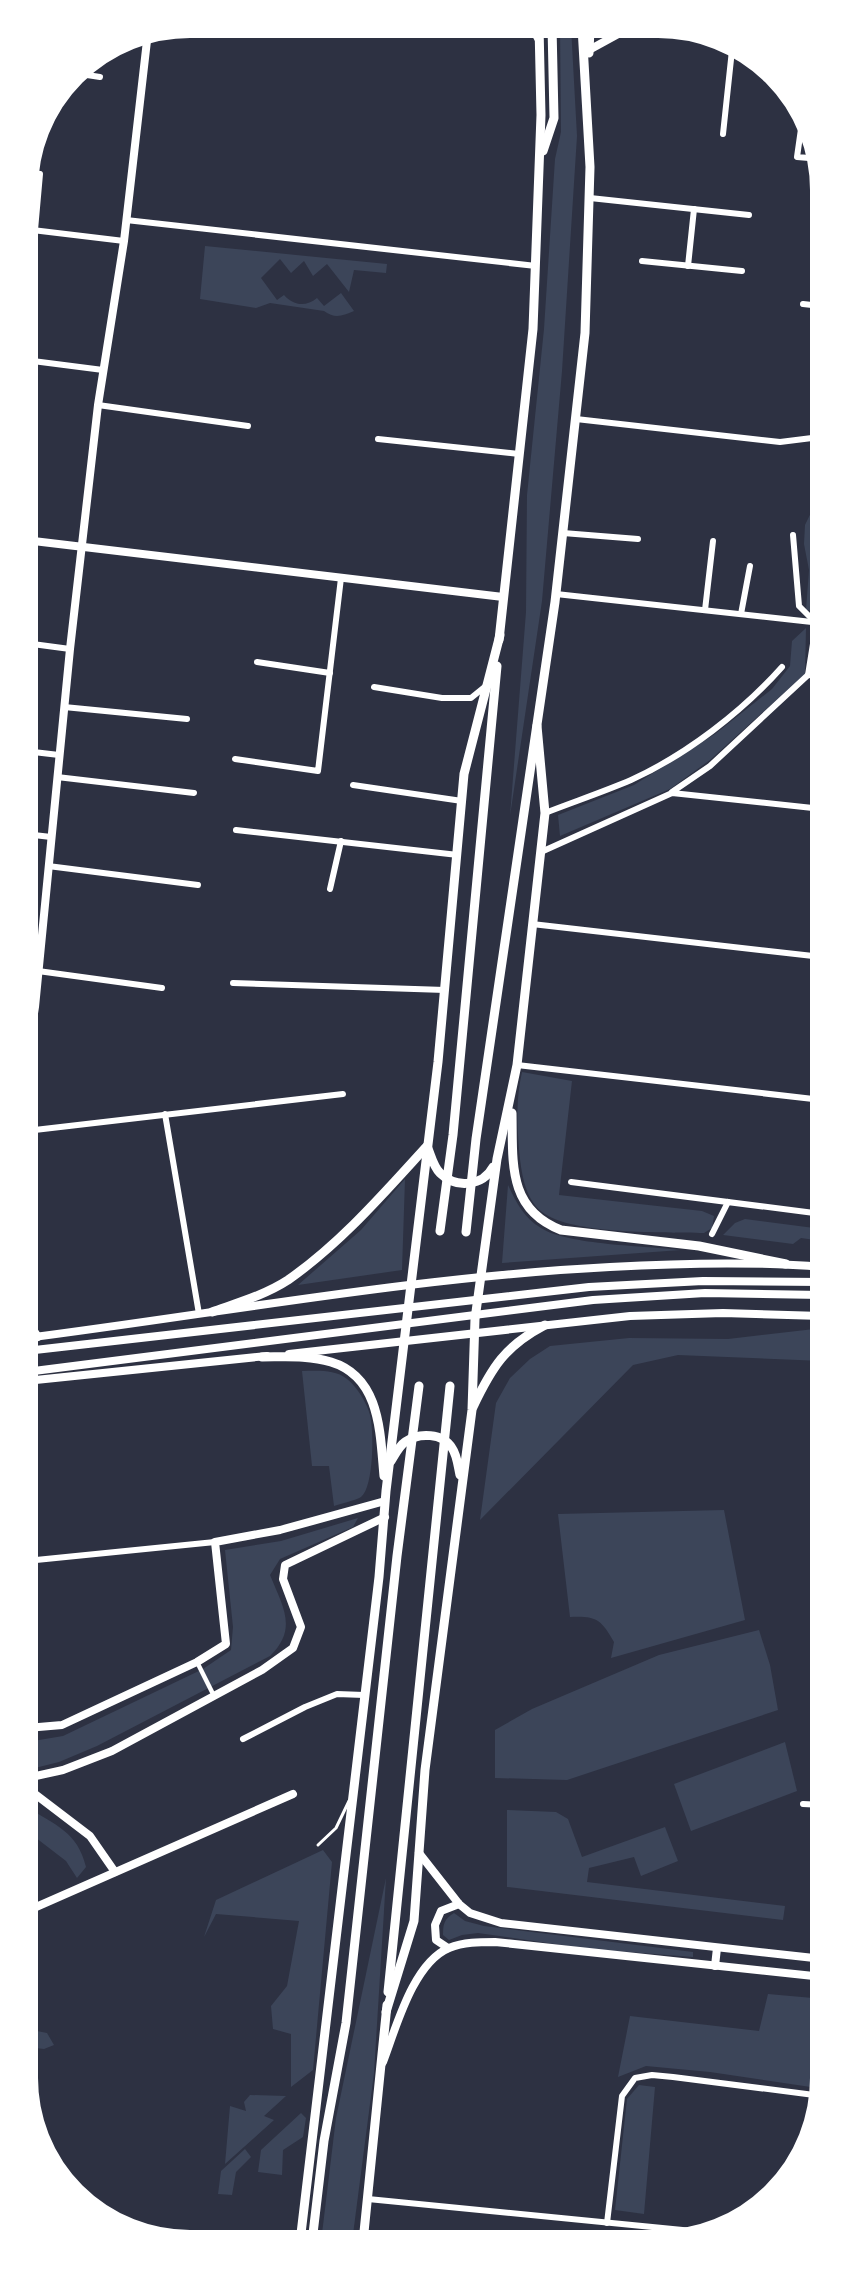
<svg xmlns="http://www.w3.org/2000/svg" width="848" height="2269" font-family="Montserrat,sans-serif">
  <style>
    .green { fill: #3c4559 }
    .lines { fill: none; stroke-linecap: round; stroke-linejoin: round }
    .service { stroke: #fff; stroke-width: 3 }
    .pedestrian { stroke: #fff; stroke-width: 4.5 }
    .minor { stroke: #fff; stroke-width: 6 }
    .tertiary { stroke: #fff; stroke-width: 8 }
    .secondary { stroke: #fff; stroke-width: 8 }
    .primary { stroke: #fff; stroke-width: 9 }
    .rim { fill: none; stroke: #fff; stroke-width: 8 }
  </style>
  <rect width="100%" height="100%" fill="#2d3142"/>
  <g class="green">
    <polygon points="560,26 571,27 577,136 562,371 542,601 510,816 526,612 527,495 544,329 555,159 561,132"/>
    <path d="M205,246l182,18 -1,9 -32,-3 -5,22 -22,-28 -14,12 -9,-15 -13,12 -11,-14 -19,19 16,22 7,-5c10,11 22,12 33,3l7,8 17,-13 13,18c-12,5 -19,8 -30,0l-54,-8 -14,5 -56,-9z"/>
    <polygon points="821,492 821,562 813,611 806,610 809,570 804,544 805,525"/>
    <polygon points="806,628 805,674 710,760 670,789 560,836 558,815 634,785 715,734 772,689 790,666 792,641"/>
    <path d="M522,1072l50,9 -13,114 143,16 12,5 -2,12 -8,5c-39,-1 -132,2 -162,-21 -18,-14 -21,-42 -23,-63 -2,-27 -3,-51 3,-77z"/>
    <polygon points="405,1179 402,1270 298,1285 361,1230"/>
    <path d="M508,1185c8,17 16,33 33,43 26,17 107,18 140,22l-179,13z"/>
    <polygon points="745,1219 822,1229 822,1241 801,1238 793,1244 723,1235 735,1223"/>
    <polygon points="823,1328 823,1361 678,1355 633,1365 480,1520 496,1403 510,1378 530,1359 550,1346 629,1338 728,1339"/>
    <path d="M302,1371c16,0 32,-2 45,8 10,8 20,24 23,36 4,15 4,72 -9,82 -7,4 -19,6 -27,9l-5,-40h-17z"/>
    <path d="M724,1510l21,110 -134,38 3,-16c-13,-23 -18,-26 -44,-25l-12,-103z"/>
    <path d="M358,1518l-5,9 -73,32 -10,16c13,32 28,54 0,81l-173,90 -38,16 -32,8v-28l36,-6 140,-67 28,-19 2,-23 -8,-77 56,-9z"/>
    <polygon points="759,1630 770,1665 778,1710 567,1780 495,1778 495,1730 532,1709 659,1655"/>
    <polygon points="785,1742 797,1791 691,1831 674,1784"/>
    <path d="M27,1807c29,19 50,24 59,60l-9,11 -11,-17 -39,-30z"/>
    <polygon points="507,1810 556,1812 568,1819 582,1857 665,1827 678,1861 641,1876 634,1857 589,1868 587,1882 785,1906 783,1920 507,1887"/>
    <polygon points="323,1850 332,1862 313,2070 291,2087 291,2034 273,2029 271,2006 287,1986 299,1921 216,1914 204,1937 216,1900"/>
    <polygon points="386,1878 374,2073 352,2242 321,2242 336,2118"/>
    <path d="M454,1913l11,8 19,5 209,26v5l-104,-8 -111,-16 -16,2 -13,5 -6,-5c0,-11 1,-16 11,-22z"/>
    <polygon points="768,1994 824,1999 824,2089 710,2072 646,2066 618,2077 630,2016 759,2031"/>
    <polygon points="27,2029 47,2033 54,2045 44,2049 27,2047"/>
    <polygon points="639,2085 655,2087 644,2214 615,2210 627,2099"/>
    <polygon points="250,2095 286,2096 264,2116 274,2120 225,2164 230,2106 246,2111 244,2102"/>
    <polygon points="301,2113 306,2118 303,2137 283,2150 282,2175 258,2172 261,2150"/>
    <polygon points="245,2149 251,2157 236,2172 232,2195 218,2194 221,2171"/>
  </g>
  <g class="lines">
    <polyline class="service" points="318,1845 336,1828 349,1801"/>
    <polyline class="pedestrian" points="197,1662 214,1696"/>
    <g class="minor">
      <polyline points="74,73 100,77"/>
      <polyline points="802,122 797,157 821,159"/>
      <polyline points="723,134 732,50"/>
      <polyline points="26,172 40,174 35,230"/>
      <polyline points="590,198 749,215"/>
      <polyline points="126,220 536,266"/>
      <polyline points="24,229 124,241"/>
      <polyline points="642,261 742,271"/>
      <polyline points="688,266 694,209"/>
      <polyline points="803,304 821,306"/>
      <polyline points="25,360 103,370"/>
      <polyline points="98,405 248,426"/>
      <polyline points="576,419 780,442 812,438 821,434"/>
      <polyline points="378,439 519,454"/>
      <polyline points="815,490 821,480"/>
      <polyline points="563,533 638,539"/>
      <polyline points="793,535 799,606 815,622"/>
      <polyline points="556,594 821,623"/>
      <polyline points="705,610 713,541"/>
      <polyline points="741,614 750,566"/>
      <polyline points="25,643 70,649"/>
      <polyline points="257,662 330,673"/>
      <polyline points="808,675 822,676"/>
      <polyline points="374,687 442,698 471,698 487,685"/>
      <polyline points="64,707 187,719"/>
      <polyline points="25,751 59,755"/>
      <polyline points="235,759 318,771 341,578"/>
      <polyline points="57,777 194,793"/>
      <polyline points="353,785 462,801"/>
      <polyline points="672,792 710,766 808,675 821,594"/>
      <path d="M545,813c28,-11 58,-21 86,-33 55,-25 111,-68 151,-113"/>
      <polyline points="236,830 458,855"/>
      <polyline points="25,834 51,837"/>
      <polyline points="541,852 672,793 822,809"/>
      <polyline points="48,866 198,885"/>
      <polyline points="330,889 341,841"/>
      <polyline points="532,924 822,957"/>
      <polyline points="38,971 162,988"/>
      <polyline points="233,983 445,990"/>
      <polyline points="26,1006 35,1007"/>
      <polyline points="517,1065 822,1100"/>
      <polyline points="165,1114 199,1314"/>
      <polyline points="26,1131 343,1094"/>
      <polyline points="571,1182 822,1214"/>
      <polyline points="712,1234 728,1202"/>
      <polyline points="26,1561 215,1542"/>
      <polyline points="243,1739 305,1707 337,1694 364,1695"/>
      <polyline points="803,1804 823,1805"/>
      <polyline points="368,2199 713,2233"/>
      <polyline points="607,2223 622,2096 635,2078 652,2075 673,2077 822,2096"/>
    </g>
    <g class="tertiary">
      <polyline points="531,26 539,40"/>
      <polyline points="589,50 631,27"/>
      <polyline points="27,1728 62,1725 197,1662 226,1644 215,1542 280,1530 385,1501"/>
      <polyline points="27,1778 63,1770 112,1751 262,1670 293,1648 301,1627 283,1579 285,1565 385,1517"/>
      <polyline points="27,1788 90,1836 115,1872"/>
      <polyline points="27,1911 293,1794"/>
    </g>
    <g class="secondary">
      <polyline points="25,540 503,597"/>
      <polyline points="26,1064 35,1007 70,649 98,405 124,241 148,32"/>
      <polyline points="26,1319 38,1337"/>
      <path d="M26,1338c195,-25 388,-61 584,-71 71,-4 142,-6 212,0"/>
      <polyline points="26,1351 589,1287 703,1281 822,1282"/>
      <polyline points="289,1354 630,1316 723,1313 822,1316"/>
      <polyline points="26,1372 593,1300 705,1293 822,1295"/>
      <polyline points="26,1381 267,1356"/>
      <polyline points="419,1853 459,1904 470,1913 501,1923 823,1959"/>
      <polyline points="448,1948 436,1940 435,1925 441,1911 459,1904"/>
      <polyline points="715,1966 717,1948"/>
      <path d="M383,2062c13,-34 30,-99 66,-114 15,-6 30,-6 46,-6l328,35"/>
    </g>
    <g class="primary">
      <polyline points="589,53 590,27"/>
      <polyline points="543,151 554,118 552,26"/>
      <polyline points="499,640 533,329 541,115 539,26"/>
      <path d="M512,1113c1,49 -5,96 49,117l138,16 87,18"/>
      <polyline points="440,1231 453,1135 497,666"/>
      <polyline points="466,1232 476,1139 555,602 585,333 590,167 582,27"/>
      <path d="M212,1312c25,-9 53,-17 76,-32 53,-37 96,-87 139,-134 4,9 6,20 13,27 16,16 43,13 53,-6"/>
      <path d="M262,1357c22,0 47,-2 69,5 50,15 49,72 53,114"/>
      <path d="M473,1407c19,-40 32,-61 72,-82"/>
      <path d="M391,1461c4,-6 8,-15 14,-19 14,-10 38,-9 47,6 5,7 6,18 8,27"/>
      <polyline points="388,1992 450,1386"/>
      <polyline points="386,2012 414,1921 425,1770 472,1410 475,1319 497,1159 517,1065 545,813 537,726"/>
      <polyline points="300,2242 379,1577 386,1491 438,1062 464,774 500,635"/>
      <polyline points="312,2242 324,2141 346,2023 397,1556 419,1386"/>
      <polyline points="363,2242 387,2005"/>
    </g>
  </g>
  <path d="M0 0H848V2269H0ZM190 34H658A156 156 0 0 1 814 190V2078A156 156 0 0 1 658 2234H190A156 156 0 0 1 34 2078V190A156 156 0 0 1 190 34Z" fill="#fff" fill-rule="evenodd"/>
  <path class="rim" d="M190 34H658A156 156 0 0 1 814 190V2078A156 156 0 0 1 658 2234H190A156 156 0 0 1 34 2078V190A156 156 0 0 1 190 34Z"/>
</svg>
